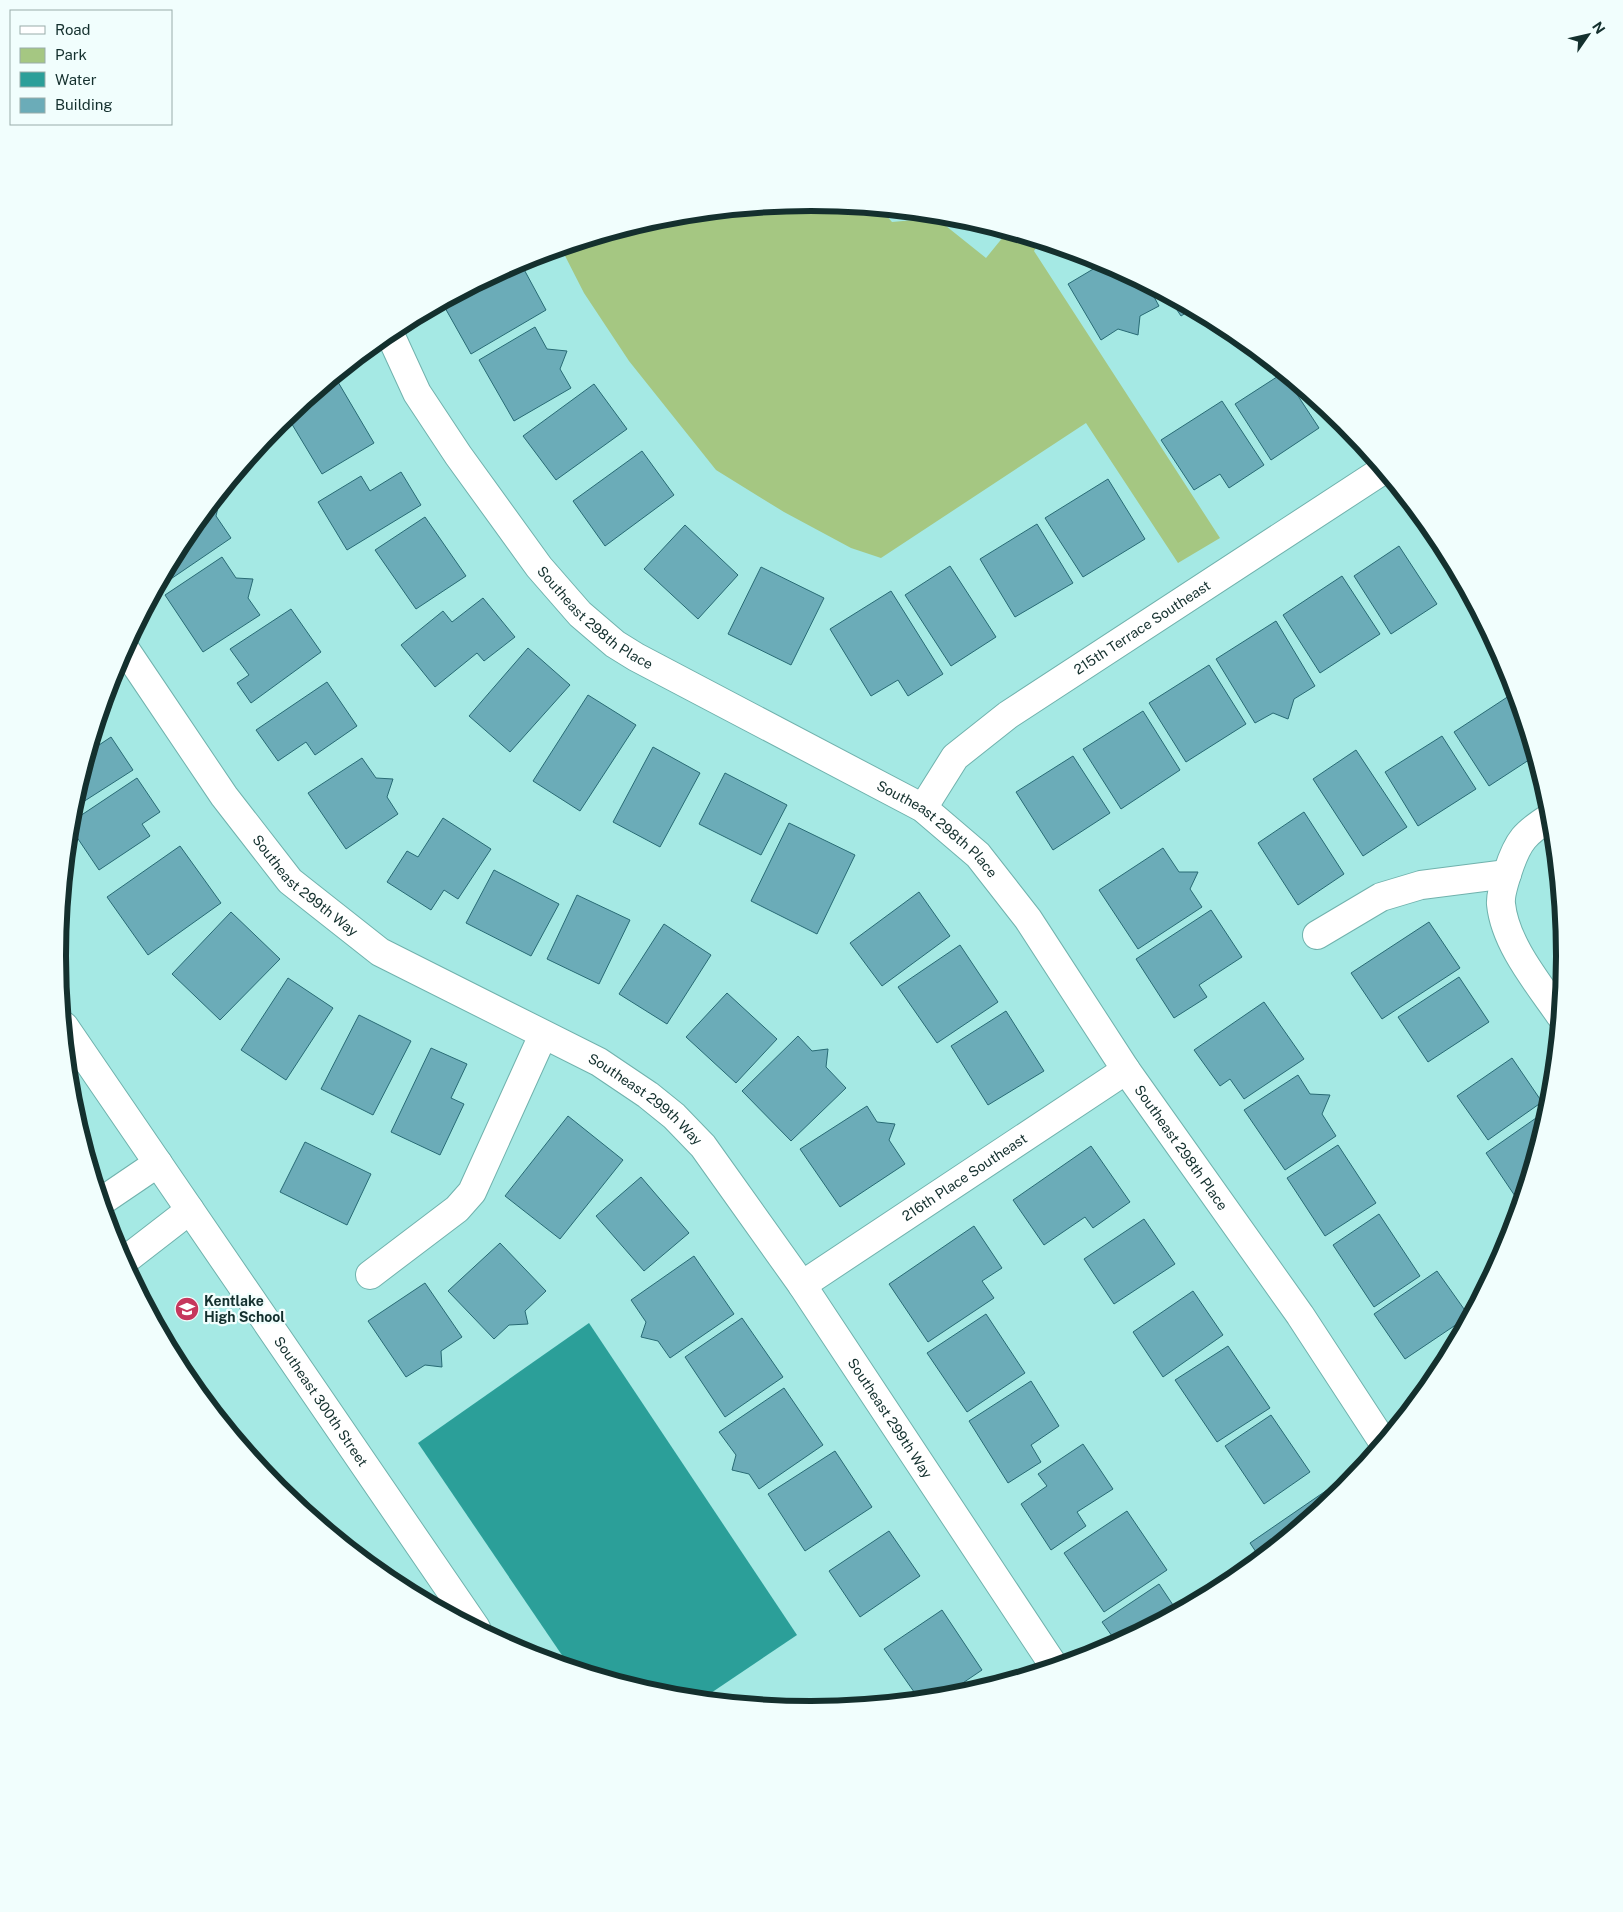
<svg xmlns="http://www.w3.org/2000/svg" width="1623" height="1912" font-family="'Public Sans',sans-serif">
  <style>
    .green { fill: #a5c782 }
    .water { fill: #2b9f99 }
    .building { fill: #6bacb8; stroke: #286b75 }
    .lines { fill: none; stroke-linecap: round; stroke-linejoin: round }
    .minor-casing { stroke: #70b2ad; stroke-width: 30 }
    .minor { stroke: #fff; stroke-width: 28 }
    .labels { text-anchor: middle; dominant-baseline: central; stroke-width: 4.5; stroke-linejoin: round; paint-order: stroke }
    .street-label { font-size: 14px; fill: #14302e; stroke: #f1fefd }
    .poi-label { font-size: 14px; font-weight: bold; fill: #14302e; stroke: #f1fefd; text-anchor: start }
    .rim { fill: none; stroke: #14302e; stroke-width: 6 }
  </style>
  <rect width="100%" height="100%" fill="#a5e9e4"/>
  <polygon class="green" points="812,202 881,209 892,222 936,218 986,258 1008,231 1040,241 1034,251 1220,538 1178,563 1086,423 881,558 851,548 784,512 716,470 629,361 584,293 561,248 665,216"/>
  <polygon class="water" points="589,1323 797,1635 702,1699 664,1695 570,1667 418,1443"/>
  <g class="building">
    <polygon points="520,262 546,310 471,354 444,306"/>
    <polygon points="1105,262 1147,284 1159,306 1140,316 1138,335 1118,329 1101,340 1068,284"/>
    <polygon points="1167,295 1192,309 1181,316"/>
    <polygon points="535,327 547,349 567,351 560,369 571,388 514,421 479,360"/>
    <polygon points="1283,373 1319,428 1271,460 1235,404"/>
    <polygon points="338,382 374,443 322,474 287,416 299,406"/>
    <polygon points="594,384 627,429 556,480 523,436"/>
    <polygon points="1222,401 1264,465 1229,488 1220,474 1194,490 1161,440"/>
    <polygon points="642,451 674,495 605,546 573,501"/>
    <polygon points="401,472 421,505 347,550 318,502 361,476 370,491"/>
    <polygon points="1108,479 1145,539 1083,577 1045,518"/>
    <polygon points="216,499 220,499 216,516 231,538 159,587 185,537"/>
    <polygon points="425,517 466,576 416,609 375,550"/>
    <polygon points="1037,524 1073,583 1015,617 980,559"/>
    <polygon points="685,525 738,575 698,619 644,569"/>
    <polygon points="1429,525 1439,537 1472,600 1468,603 1421,530"/>
    <polygon points="1399,546 1437,604 1391,634 1354,576"/>
    <polygon points="222,557 236,578 253,579 248,598 260,615 203,652 165,595"/>
    <polygon points="950,566 996,637 951,666 905,595"/>
    <polygon points="761,567 824,598 791,665 728,634"/>
    <polygon points="1342,576 1380,634 1320,673 1283,615"/>
    <polygon points="891,591 943,674 908,696 898,680 871,696 830,629"/>
    <polygon points="483,598 515,637 484,661 477,653 435,687 401,645 443,611 452,622"/>
    <polygon points="291,609 321,652 251,703 237,683 249,675 230,649"/>
    <polygon points="1276,621 1315,686 1294,699 1288,719 1273,713 1255,723 1216,659"/>
    <polygon points="528,648 570,685 510,752 469,716"/>
    <polygon points="1209,665 1246,724 1186,762 1149,703"/>
    <polygon points="327,682 357,726 315,755 306,742 278,761 256,730"/>
    <polygon points="1512,694 1520,705 1535,756 1489,786 1454,732"/>
    <polygon points="588,695 636,725 580,811 533,781"/>
    <polygon points="1143,711 1180,770 1121,809 1083,749"/>
    <polygon points="1442,736 1476,789 1418,826 1385,772"/>
    <polygon points="111,737 133,770 72,809 90,751"/>
    <polygon points="653,747 700,773 660,847 613,822"/>
    <polygon points="1356,750 1407,827 1363,856 1313,779"/>
    <polygon points="1073,756 1110,813 1053,850 1016,792"/>
    <polygon points="362,758 376,778 393,779 387,797 398,814 346,849 308,793"/>
    <polygon points="725,773 787,805 761,855 699,824"/>
    <polygon points="137,778 160,812 142,824 150,836 99,870 70,827 71,822"/>
    <polygon points="1304,812 1344,874 1298,905 1258,843"/>
    <polygon points="443,818 491,849 458,899 444,890 431,910 387,882 407,851 418,857"/>
    <polygon points="789,823 855,855 817,934 751,901"/>
    <polygon points="180,846 221,903 148,955 107,897"/>
    <polygon points="1163,848 1179,872 1198,872 1190,889 1202,907 1138,949 1099,890"/>
    <polygon points="494,870 559,904 531,956 466,923"/>
    <polygon points="919,892 950,936 882,986 850,943"/>
    <polygon points="577,895 630,920 599,984 547,959"/>
    <polygon points="1211,910 1242,957 1199,985 1207,997 1174,1018 1136,959"/>
    <polygon points="231,912 280,959 220,1020 172,974"/>
    <polygon points="1429,922 1460,968 1382,1019 1351,973"/>
    <polygon points="664,924 711,955 667,1024 619,994"/>
    <polygon points="960,945 998,1002 937,1043 898,987"/>
    <polygon points="1459,977 1489,1022 1428,1062 1398,1017"/>
    <polygon points="288,978 333,1008 286,1080 241,1050"/>
    <polygon points="727,993 777,1039 736,1083 686,1037"/>
    <polygon points="1264,1002 1304,1059 1244,1099 1230,1079 1220,1086 1194,1050"/>
    <polygon points="1006,1011 1044,1071 988,1105 951,1046"/>
    <polygon points="359,1015 411,1041 373,1115 321,1089"/>
    <polygon points="798,1036 812,1051 828,1049 826,1067 846,1088 791,1141 742,1091"/>
    <polygon points="431,1048 467,1064 451,1098 464,1104 440,1155 391,1132"/>
    <polygon points="1512,1058 1542,1102 1488,1140 1457,1096"/>
    <polygon points="1298,1075 1310,1094 1330,1095 1322,1114 1336,1136 1285,1170 1244,1110"/>
    <polygon points="867,1106 877,1122 895,1124 889,1140 905,1164 840,1207 800,1149"/>
    <polygon points="1546,1111 1548,1114 1523,1195 1517,1199 1486,1153"/>
    <polygon points="568,1116 623,1160 560,1239 505,1196"/>
    <polygon points="305,1142 371,1174 347,1225 280,1192"/>
    <polygon points="1338,1145 1376,1203 1325,1236 1287,1178"/>
    <polygon points="1091,1146 1130,1202 1093,1228 1085,1217 1044,1245 1013,1200"/>
    <polygon points="641,1177 689,1233 644,1271 596,1216"/>
    <polygon points="1379,1214 1420,1276 1374,1307 1333,1245"/>
    <polygon points="1144,1219 1175,1264 1114,1304 1084,1259"/>
    <polygon points="974,1226 1002,1268 982,1281 994,1298 928,1342 889,1284"/>
    <polygon points="500,1243 546,1291 525,1311 528,1324 509,1325 494,1339 448,1291"/>
    <polygon points="694,1256 734,1314 670,1358 658,1341 641,1337 646,1322 631,1300"/>
    <polygon points="1437,1271 1469,1316 1405,1359 1374,1314"/>
    <polygon points="425,1283 462,1337 441,1351 442,1367 425,1365 406,1377 368,1321"/>
    <polygon points="1193,1291 1223,1335 1163,1377 1133,1332"/>
    <polygon points="986,1314 1025,1373 967,1412 927,1353"/>
    <polygon points="742,1318 783,1377 725,1417 685,1357"/>
    <polygon points="1228,1346 1270,1408 1217,1442 1175,1380"/>
    <polygon points="1443,1366 1438,1375 1429,1387 1423,1379"/>
    <polygon points="1031,1381 1059,1426 1031,1445 1041,1462 1008,1483 969,1421"/>
    <polygon points="784,1388 823,1445 759,1489 749,1474 732,1470 736,1455 719,1432"/>
    <polygon points="1271,1415 1310,1472 1264,1504 1225,1446"/>
    <polygon points="1083,1444 1113,1489 1077,1512 1086,1526 1051,1550 1021,1504 1047,1486 1038,1474"/>
    <polygon points="835,1451 872,1507 805,1551 768,1494"/>
    <polygon points="1330,1488 1336,1496 1260,1558 1250,1543"/>
    <polygon points="1127,1511 1167,1570 1104,1612 1064,1553"/>
    <polygon points="889,1531 920,1576 860,1617 829,1571"/>
    <polygon points="1159,1584 1177,1611 1117,1643 1102,1622"/>
    <polygon points="942,1610 982,1670 942,1697 919,1699 884,1649"/>
  </g>
  <g class="lines">
    <g class="minor-casing">
      <g id="minor">
        <path id="s1" d="M389,332l28,61 41,62 81,112 41,47 35,30 21,13 287,151 55,47 50,64 98,151 174,245 83,127"/>
        <path id="s2" d="M125,649l99,147 66,85 90,71 219,110 49,33 26,21 29,30 99,139 252,381"/>
        <path id="s3" d="M923,808l32,-51 53,-42 375,-245"/>
        <path d="M1552,816c-27,17 -34,24 -44,55 -3,9 -8,24 -7,33 4,40 37,79 59,111"/>
        <polyline points="1317,935 1381,897 1421,885 1507,874"/>
        <path id="s4" d="M64,1026l412,602"/>
        <polyline points="102,1201 158,1163"/>
        <polyline points="124,1261 190,1210"/>
        <polyline points="370,1275 457,1209 472,1192 543,1035"/>
        <path id="s5" d="M802,1285l324,-215"/>
      </g>
    </g>
    <use href="#minor" class="minor"/>
  </g>
  <defs>
    <g id="school-disc" transform="scale(1.25)"><circle r="9.5" fill="#c6375d" stroke="#f1fefd"/><path d="M0-5L7-2L0 1L-7-2ZM-4 1L0 2.5L4 1V4Q0 6-4 4Z" fill="#fff"/></g>
  </defs>
  <g fill-rule="evenodd">
    <use href="#school-disc" x="187" y="1309"/>
  </g>
  <g class="labels">
    <g class="street-label">
      <text stroke="none"><textPath href="#s1" startOffset="356">Southeast 298th Place</textPath></text>
      <text stroke="none"><textPath href="#s3" startOffset="288">215th Terrace Southeast</textPath></text>
      <text stroke="none"><textPath href="#s1" startOffset="761">Southeast 298th Place</textPath></text>
      <text stroke="none"><textPath href="#s2" startOffset="299">Southeast 299th Way</textPath></text>
      <text stroke="none"><textPath href="#s2" startOffset="704">Southeast 299th Way</textPath></text>
      <text stroke="none"><textPath href="#s1" startOffset="1166">Southeast 298th Place</textPath></text>
      <text stroke="none"><textPath href="#s5" startOffset="195">216th Place Southeast</textPath></text>
      <text stroke="none"><textPath href="#s4" startOffset="455">Southeast 300th Street</textPath></text>
      <text stroke="none"><textPath href="#s2" startOffset="1109">Southeast 299th Way</textPath></text>
    </g>
    <g class="poi-label">
      <text x="204" y="1301">Kentlake<tspan x="204" dy="16">High School</tspan></text>
    </g>
  </g>
  <path d="M0 0H1623V1912H0ZM66 956a745 745 0 1 1 1490 0a745 745 0 1 1-1490 0Z" fill="#f1fefd" fill-rule="evenodd"/>
  <path class="rim" d="M66 956a745 745 0 1 1 1490 0a745 745 0 1 1-1490 0Z"/>
  <rect x="10" y="10" width="162" height="115" fill="#f1fefd" stroke="#99acaa"/>
  <rect x="20" y="26" width="25" height="8" fill="#ffffff" stroke="#99acaa"/>
  <text x="55" y="35" font-size="15" fill="#14302e">Road</text>
  <rect x="20" y="48" width="25" height="15" fill="#a5c782" stroke="#99acaa"/>
  <text x="55" y="60" font-size="15" fill="#14302e">Park</text>
  <rect x="20" y="72" width="25" height="15" fill="#2b9f99" stroke="#99acaa"/>
  <text x="55" y="85" font-size="15" fill="#14302e">Water</text>
  <rect x="20" y="98" width="25" height="15" fill="#6bacb8" stroke="#99acaa"/>
  <text x="55" y="110" font-size="15" fill="#14302e">Building</text>
  <g transform="translate(1588 35) rotate(56)" stroke="#f1fefd" stroke-width="4" paint-order="stroke">
  <path d="M0-4L9 19L0 12L-9 19Z" fill="#14302e"/>
  <text y="-8" font-size="14" font-weight="bold" text-anchor="middle" fill="#14302e">N</text>
  </g>
</svg>
